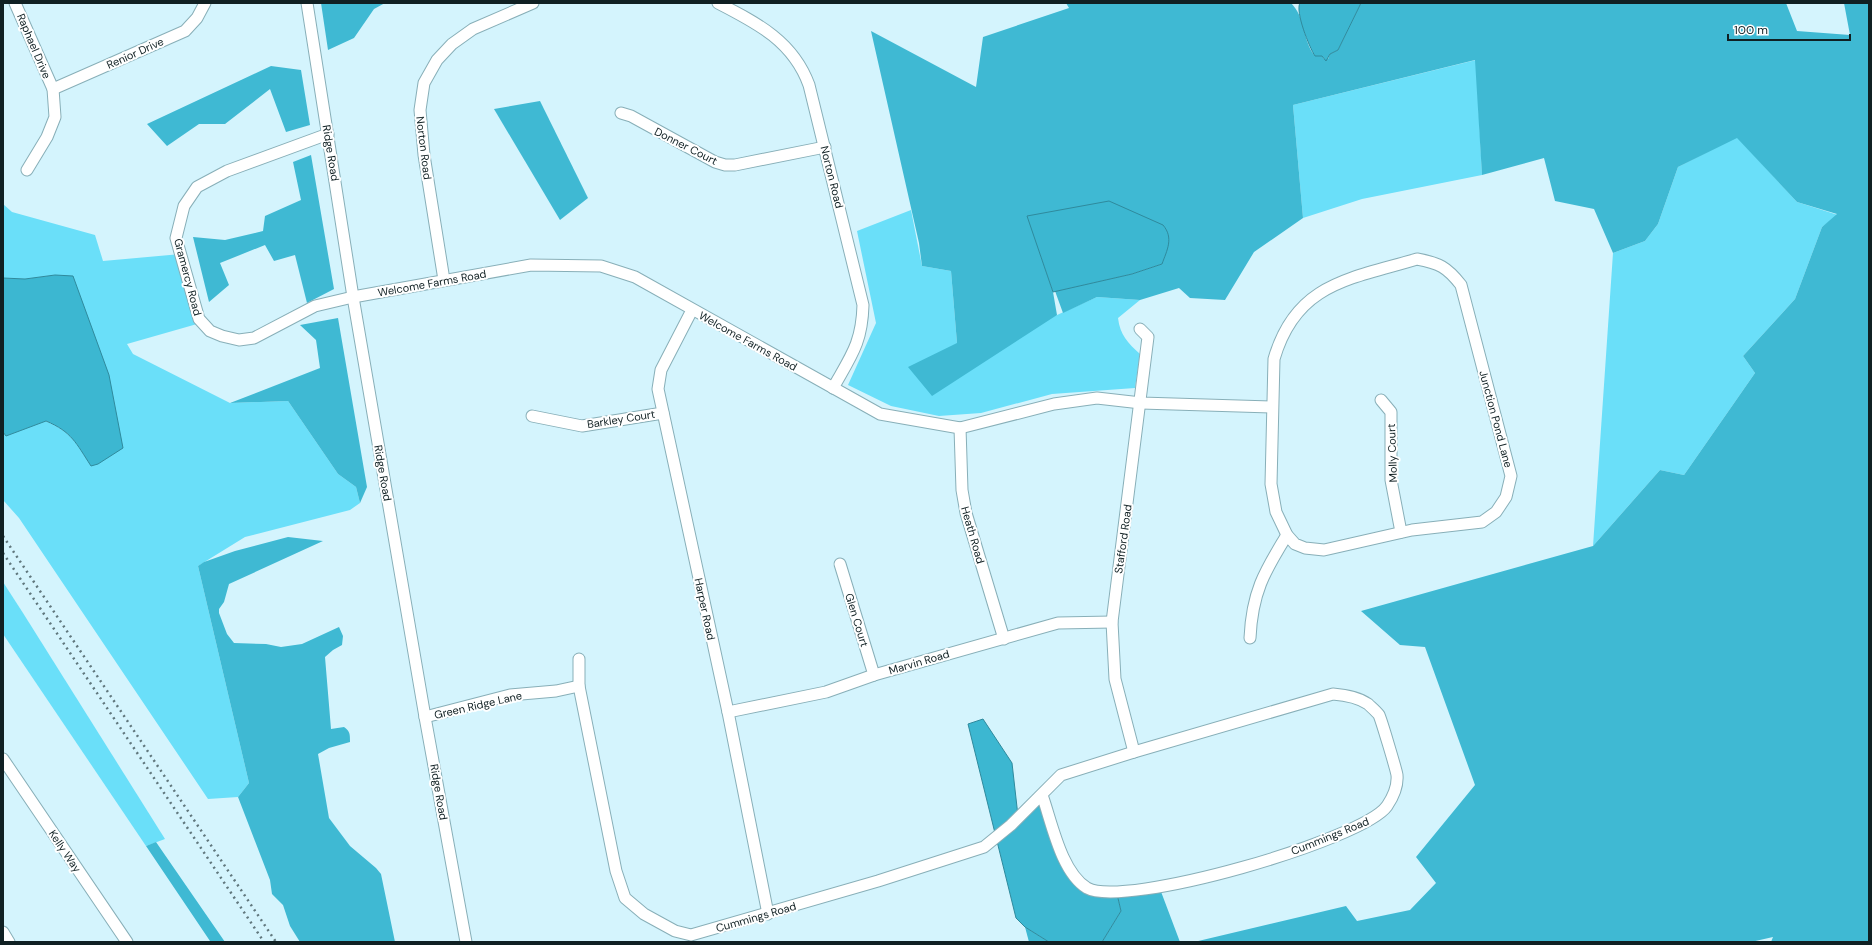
<svg xmlns="http://www.w3.org/2000/svg" width="1872" height="945" font-family="'DM Sans',sans-serif">
  <style>
    .green { fill: #6adff9 }
    .forest { fill: #3fb9d3 }
    .water { fill: #3cb7d1; stroke: #2f8a9d }
    .lines { fill: none; stroke-linecap: round; stroke-linejoin: round }
    .minor-casing { stroke: #88afb8; stroke-width: 13 }
    .minor { stroke: #fff; stroke-width: 11 }
    .rail { stroke: #60777d; stroke-width: 2.5; stroke-dasharray: 2 4; stroke-linecap: butt }
    .labels { text-anchor: middle; dominant-baseline: central; stroke-width: 4; stroke-linejoin: round; paint-order: stroke }
    .street-label { font-size: 11px; fill: #102023; stroke: #fff }
  </style>
  <rect width="100%" height="100%" fill="#d4f4fd"/>
  <g class="green">
    <polygon points="1476,60 1482,175 1362,199 1303,218 1293,105"/>
    <polygon points="1737,137 1797,202 1838,215 1822,227 1795,299 1743,356 1755,373 1684,475 1660,470 1593,546 1613,253 1645,241 1658,224 1678,167"/>
    <path d="M3,204l9,8 83,23 8,26 78,-7 16,70 -70,20 6,10 97,49 58,-2 50,73 18,13 4,16 -10,7 -105,27 -47,29 51,217 -11,14 -30,2 -189,-281 -16,-18v-68l3,4 39,-15c27,11 31,22 46,45l-36,-191 -30,4 -22,-1z"/>
    <path d="M911,210l11,56 29,5 6,72 100,-28 40,-18 43,3 -22,18c2,17 10,25 22,36l-5,34 -83,6 -71,19 -42,3 -48,-10 -43,-21 28,-62 -19,-92z"/>
    <polygon points="3,582 23,613 165,839 146,846 3,634"/>
  </g>
  <g class="forest">
    <polygon points="321,3 385,3 374,9 354,38 328,50"/>
    <path d="M1066,3h225c15,15 11,37 24,53h7l2,3h4l2,-5 8,-4 23,-47h425l11,28 53,4 -6,-32h25v939h-98l2,-5 -22,5h-557l152,-36 11,15 53,-11 26,-27 -20,-26 59,-72 -50,-138 -25,-2 -39,-34 232,-65 67,-76 24,5 71,-102 -12,-17 52,-57 27,-72 15,-13 -40,-12 -60,-64 -59,29 -20,57 -13,17 -32,12 -19,-44 -39,-8 -11,-43 -62,17 -7,-115 -182,45 10,113 -49,34 -29,48 -35,-2 -11,-10 -39,12 -43,-3 -34,16 -8,-22 77,-17 30,-10 -134,-48 25,76 4,23 -125,81 -24,-29 49,-24 -6,-72 -29,-5 -3,-23 -48,-212 105,56 7,-50 86,-29z"/>
    <polygon points="271,66 301,70 310,125 286,132 270,89 225,124 199,124 167,146 147,124"/>
    <polygon points="540,101 588,198 560,220 494,109"/>
    <polygon points="311,155 334,289 307,303 295,255 274,261 265,245 220,263 229,285 209,302 193,237 225,240 263,231 265,216 301,200 293,162"/>
    <polygon points="338,318 367,487 360,503 356,487 338,474 288,401 230,403 320,368 316,340 300,325"/>
    <path d="M288,537l35,4 -94,43 -5,18 -5,7v4l8,21 7,9 32,1 15,3 21,-3 37,-17 4,9 -1,9 -9,5 -8,7 6,72 13,-2c6,4 6,7 6,15l-21,6 -11,6 11,64 21,28 26,22 5,6 14,68h-95l-10,-16 -7,-21 -11,-11 -2,-14 -32,-83 11,-14 -51,-217 6,-4 31,-11z"/>
    <polygon points="156,842 216,929 225,942 210,941 146,846"/>
    <polygon points="1160,889 1180,942 1102,942 1121,911 1117,894"/>
    <polygon points="1025,927 1049,942 1029,942"/>
  </g>
  <g class="water">
    <path d="M1300,3h61l-23,47 -8,4 -4,7 -4,-5h-7c-6,-9 -20,-45 -15,-53z"/>
    <path d="M1109,201l54,24c11,13 4,25 -1,39l-30,10 -79,18 -26,-76z"/>
    <path d="M55,275l18,1 36,99 14,73 -25,16 -7,2c-15,-23 -19,-34 -45,-45l-40,15 -3,-4v-154l22,1z"/>
    <polygon points="983,719 1012,763 1018,816 1042,793 1074,882 1117,894 1121,911 1102,942 1049,942 1025,927 1016,918 968,724"/>
  </g>
  <g class="lines">
    <g class="minor-casing">
      <g id="minor">
        <polyline points="15,3 53,89 55,117 47,137 27,170"/>
        <polyline points="307,3 353,297 425,717 466,942"/>
        <path d="M718,3c39,20 75,38 91,82l54,220c-1,38 -12,51 -30,83"/>
        <polyline points="53,89 185,31 197,18 205,3"/>
        <polyline points="621,113 631,116 715,162 725,165 735,165 825,147"/>
        <polyline points="328,134 227,171 197,187 184,206 176,238 199,319 210,331 222,336 239,340 254,338 315,306 353,297 531,265 601,266 635,277 880,414 960,428 1054,404 1097,398 1141,403 1271,407"/>
        <path d="M1417,259c22,4 30,8 44,26l50,191 -5,21 -10,15 -14,10 -70,8 -88,20 -19,-2 -10,-4 -8,-9 -11,-23 -5,-28 3,-125c22,-76 76,-80 143,-100z"/>
        <polyline points="444,280 424,155 420,110 424,83 437,60 452,44 473,29 533,3"/>
        <polyline points="692,310 661,370 658,389 728,712 768,914"/>
        <polyline points="1381,400 1391,412 1391,480 1401,532"/>
        <polyline points="532,416 582,426 663,413"/>
        <polyline points="960,428 962,490 966,513 1004,639"/>
        <polyline points="840,564 874,675"/>
        <path d="M1250,638c2,-45 14,-66 37,-103"/>
        <path d="M579,659v27l37,185 9,27 19,16 31,17 16,4 187,-54 106,-34 27,-22 50,-50 73,-23 199,-58c12,1 25,3 35,10 3,3 8,7 11,11 2,4 17,54 18,60 1,11 -4,22 -10,31 -24,34 -263,103 -300,82 -26,-16 -35,-65 -45,-93"/>
        <polyline points="728,712 826,692 874,675 1058,623 1112,622"/>
        <polyline points="425,717 510,695 556,691 579,686"/>
        <polyline points="1134,752 1115,679 1112,622 1148,337 1140,329"/>
        <polyline points="3,759 127,942"/>
        <polyline points="3,932 9,942"/>
      </g>
    </g>
    <use href="#minor" class="minor"/>
    <g class="rail">
      <polyline points="3,536 276,942"/>
      <polyline points="3,553 264,942"/>
    </g>
  </g>
  <g class="labels">
    <g class="street-label">
      <text transform="translate(34 46) rotate(67)">Raphael Drive</text>
      <text transform="translate(135 53) rotate(-24)">Renior Drive</text>
      <text transform="translate(686 146) rotate(27)">Donner Court</text>
      <text transform="translate(424 148) rotate(83)">Norton Road</text>
      <text transform="translate(331 153) rotate(81)">Ridge Road</text>
      <text transform="translate(832 177) rotate(76)">Norton Road</text>
      <text transform="translate(188 277) rotate(75)">Gramercy Road</text>
      <text transform="translate(432 283) rotate(-10)">Welcome Farms Road</text>
      <text transform="translate(748 341) rotate(29)">Welcome Farms Road</text>
      <text transform="translate(621 419) rotate(-9)">Barkley Court</text>
      <text transform="translate(1496 419) rotate(75)">Junction Pond Lane</text>
      <text transform="translate(1392 453) rotate(-92)">Molly Court</text>
      <text transform="translate(383 473) rotate(80)">Ridge Road</text>
      <text transform="translate(973 535) rotate(74)">Heath Road</text>
      <text transform="translate(1123 539) rotate(-82)">Stafford Road</text>
      <text transform="translate(705 609) rotate(78)">Harper Road</text>
      <text transform="translate(857 620) rotate(73)">Glen Court</text>
      <text transform="translate(919 662) rotate(-16)">Marvin Road</text>
      <text transform="translate(478 705) rotate(-13)">Green Ridge Lane</text>
      <text transform="translate(439 792) rotate(80)">Ridge Road</text>
      <text transform="translate(1330 836) rotate(-22)">Cummings Road</text>
      <text transform="translate(65 851) rotate(56)">Kelly Way</text>
      <text transform="translate(756 917) rotate(-16)">Cummings Road</text>
    </g>
  </g>
  <rect width="1872" height="945" fill="none" stroke="#102023" stroke-width="8"/>
  <path d="M1728 34v6h122v-6" fill="none" stroke="#102023" stroke-width="2"/>
  <text x="1734" y="34" font-size="12" fill="#102023" stroke="#ffffff" stroke-width="3" paint-order="stroke">100 m</text>
</svg>
